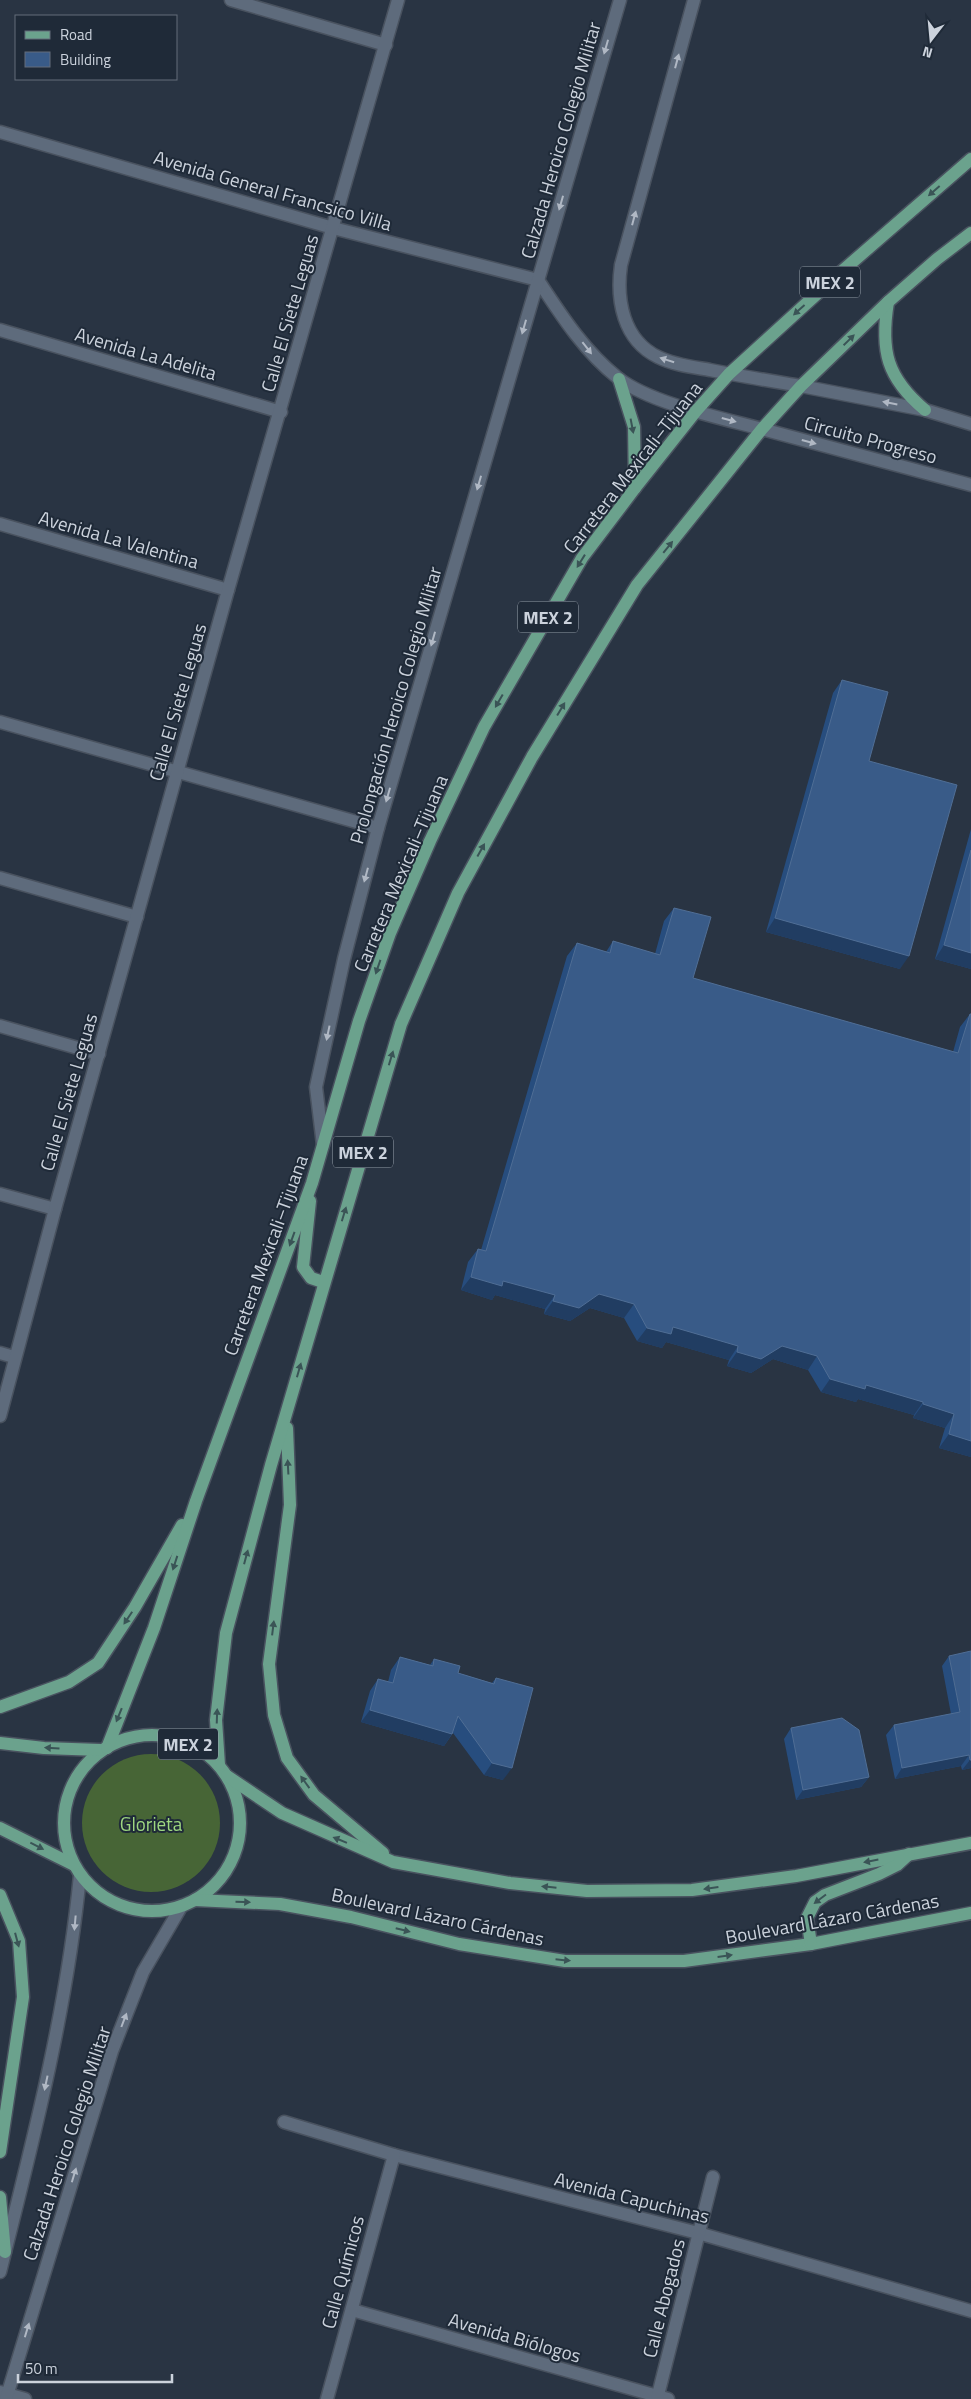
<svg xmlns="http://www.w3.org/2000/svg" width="971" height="2399" font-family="'Titillium Web',sans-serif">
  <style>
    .green { fill: #476536 }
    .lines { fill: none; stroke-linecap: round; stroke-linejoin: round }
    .street-casing { stroke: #49525f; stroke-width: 15 }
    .secondary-casing { stroke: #49525f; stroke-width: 15 }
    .primary-casing { stroke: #49525f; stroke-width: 15 }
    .street { stroke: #5e6b7c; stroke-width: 12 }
    .secondary { stroke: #5e6b7c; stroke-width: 12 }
    .primary { stroke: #6ba28d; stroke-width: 12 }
    .wall { fill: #274d7e }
    .shaded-wall { fill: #213d62 }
    .building { fill: #395b88; stroke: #506e95 }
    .oneway { fill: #b0b8c4 }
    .oneway2 { fill: #3a5456 }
    .labels { text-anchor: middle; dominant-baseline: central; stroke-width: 4; stroke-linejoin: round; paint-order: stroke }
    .shield { fill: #1f2a38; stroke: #97a0ab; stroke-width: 1 }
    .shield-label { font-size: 18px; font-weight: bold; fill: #cbd2dc }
    .street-label { font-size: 19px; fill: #cbd2dc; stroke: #1f2a38 }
    .park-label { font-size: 19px; fill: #9ed780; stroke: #1f2a38 }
  </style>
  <rect width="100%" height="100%" fill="#293443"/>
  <circle class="green" cx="151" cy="1823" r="69"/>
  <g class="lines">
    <g class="street-casing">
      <g id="street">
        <polyline points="231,0 386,45"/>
        <polyline points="0,132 333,228 538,280"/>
        <polyline points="0,330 281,412"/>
        <polyline points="801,386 925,410 971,424"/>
        <polyline points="762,429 971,485"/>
        <polyline points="0,524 228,590"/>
        <polyline points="0,722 378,828"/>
        <polyline points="0,878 137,917"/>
        <polyline points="0,1026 99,1054"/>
        <polyline points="0,1194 55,1209"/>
        <polyline points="0,1353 14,1357"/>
        <polyline points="0,1416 55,1209 228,590 398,0"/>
        <polyline points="284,2122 394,2155 698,2233 971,2311"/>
        <polyline points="352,2310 668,2399"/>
        <polyline points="327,2399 394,2155"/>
        <polyline points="657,2399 713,2177"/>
      </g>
    </g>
    <g class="secondary-casing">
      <g id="secondary">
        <path d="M694,0l-73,265c-5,35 2,75 37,92 16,8 35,10 52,13 30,6 61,11 91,16"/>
        <path d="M538,280c23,35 46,71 80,98 32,25 103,40 144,51"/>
        <polyline points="323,1145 316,1087 344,959 378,828 620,0"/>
        <path d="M0,2272c33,-131 67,-262 80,-397"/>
        <polyline points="0,2392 25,2399"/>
        <polyline points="6,2399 112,2051 143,1972 181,1907"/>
      </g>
    </g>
    <g class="primary-casing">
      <g id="primary">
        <path d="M888,302c-8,49 -1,76 37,108"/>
        <polyline points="619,379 634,427 635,488"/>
        <polyline points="310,1201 303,1267 311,1278 323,1282"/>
        <polyline points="287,1428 290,1505 269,1664 274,1715 287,1758 314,1795 383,1853"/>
        <polyline points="0,1707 69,1682 98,1663 135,1607 182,1525"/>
        <circle cx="152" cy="1823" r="88"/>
        <polyline points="0,1743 44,1748 100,1750"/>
        <polyline points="107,1748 154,1628 196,1501 312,1183 359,1021 390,933 430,841 484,727 582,558 635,488 696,411 729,374 763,343 841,272 971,159"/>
        <polyline points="219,1765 216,1720 226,1633 271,1465 401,1024 458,893 532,757 637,585 762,429 801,386 888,302 937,259 971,233"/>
        <polyline points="227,1776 282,1813 393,1862 510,1883 587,1891 692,1890 796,1876 971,1843"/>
        <polyline points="0,1828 74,1865"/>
        <polyline points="0,1895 19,1941 23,1997 0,2152"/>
        <polyline points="195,1900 280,1904 351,1917 459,1944 565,1961 684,1961 811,1944 971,1913"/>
        <polyline points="811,1944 807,1918 815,1902 825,1895 879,1874 897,1865 909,1854"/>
        <polyline points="0,2197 5,2252"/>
      </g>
    </g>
    <use href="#street" class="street"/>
    <use href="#secondary" class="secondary"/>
    <use href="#primary" class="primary"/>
  </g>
  <g class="wall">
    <polygon points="842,680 869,761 900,969 766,932 833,693"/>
    <polygon points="971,829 971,969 935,959"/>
    <polygon points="674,908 693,978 953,1052 960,1027 970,1014 971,1457 939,1448 945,1428 913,1418 914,1415 858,1399 856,1402 821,1392 808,1370 773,1359 751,1373 727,1366 729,1360 666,1342 662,1348 637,1341 624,1318 590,1308 570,1321 544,1314 545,1309 495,1295 492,1300 461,1290 468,1262 478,1249 481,1250 567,956 577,943 606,952 613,941 655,954 664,921"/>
    <polygon points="949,1656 971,1768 962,1770 961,1766 895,1779 886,1735 894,1725 951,1714 942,1666"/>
    <polygon points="400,1657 430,1665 434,1659 458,1673 492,1683 496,1678 503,1780 484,1775 453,1733 444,1746 361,1722 370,1691 378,1679 388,1682 391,1670"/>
    <polygon points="791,1728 869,1777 861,1787 796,1800 784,1739"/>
  </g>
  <g class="shaded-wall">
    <polygon points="775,918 909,956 900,969 766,932"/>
    <polygon points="944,945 971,953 971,969 935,959"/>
    <polygon points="471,1277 503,1281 555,1295 545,1309 495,1295 492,1300 461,1290"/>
    <polygon points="599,1294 634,1304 624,1318 590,1308 570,1321 544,1314 553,1301"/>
    <polygon points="673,1327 738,1346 729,1360 666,1342 662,1348 637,1341 647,1328"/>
    <polygon points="782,1346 817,1356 808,1370 773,1359 751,1373 727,1366 737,1352"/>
    <polygon points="830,1379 866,1385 923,1402 914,1415 858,1399 856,1402 821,1392"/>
    <polygon points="923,1404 954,1414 945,1428 913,1418"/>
    <polygon points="949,1434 971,1441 971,1457 939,1448"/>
    <polygon points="370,1710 452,1734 444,1746 361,1722"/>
    <polygon points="969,1755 961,1766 895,1779 902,1768"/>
    <polygon points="970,1760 971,1760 971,1768 962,1770"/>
    <polygon points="492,1763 512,1768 503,1780 484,1775"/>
    <polygon points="869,1777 861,1787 796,1800 803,1790"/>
  </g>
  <g class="building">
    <polygon points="842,680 888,692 869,761 957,785 909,956 775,918"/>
    <polygon points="971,850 971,953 944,945"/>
    <polygon points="674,908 711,917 693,978 958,1053 970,1014 971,1014 971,1441 949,1434 954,1414 923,1404 923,1402 866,1385 865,1389 830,1379 817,1356 782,1346 761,1359 737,1352 738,1346 673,1327 671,1334 647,1328 634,1304 599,1294 579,1308 553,1301 555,1295 503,1281 502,1286 471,1277 478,1249 486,1251 577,943 610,953 613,941 660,955"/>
    <polygon points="971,1651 971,1760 970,1760 969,1755 902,1768 894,1725 960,1712 949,1656"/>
    <polygon points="400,1657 433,1666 434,1659 460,1666 458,1673 494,1684 496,1678 533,1688 512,1768 492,1763 458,1716 452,1734 370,1710 378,1679 393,1683"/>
    <polygon points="842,1718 859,1730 869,1777 803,1790 791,1728"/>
  </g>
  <defs><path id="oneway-solid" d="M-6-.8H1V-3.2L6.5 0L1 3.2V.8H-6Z" transform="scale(1.25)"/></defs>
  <g class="oneway">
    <use href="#oneway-solid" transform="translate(606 47) rotate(106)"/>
    <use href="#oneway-solid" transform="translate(677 61) rotate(-75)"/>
    <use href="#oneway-solid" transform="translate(561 203) rotate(106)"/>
    <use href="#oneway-solid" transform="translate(634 218) rotate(-75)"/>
    <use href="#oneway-solid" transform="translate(524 327) rotate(106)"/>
    <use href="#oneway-solid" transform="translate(587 348) rotate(52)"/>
    <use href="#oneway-solid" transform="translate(667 360) rotate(-162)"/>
    <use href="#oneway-solid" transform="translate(890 403) rotate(-169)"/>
    <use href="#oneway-solid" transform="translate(729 420) rotate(15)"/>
    <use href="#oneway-solid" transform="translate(809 442) rotate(15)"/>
    <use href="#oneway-solid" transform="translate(479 483) rotate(106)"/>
    <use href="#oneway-solid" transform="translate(433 639) rotate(106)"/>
    <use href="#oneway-solid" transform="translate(388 795) rotate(106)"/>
    <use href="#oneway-solid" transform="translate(366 875) rotate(105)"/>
    <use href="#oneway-solid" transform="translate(328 1033) rotate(102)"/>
    <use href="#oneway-solid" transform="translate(75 1923) rotate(95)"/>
    <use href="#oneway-solid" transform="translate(124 2020) rotate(-69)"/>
    <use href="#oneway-solid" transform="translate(46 2083) rotate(102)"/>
    <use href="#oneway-solid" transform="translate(74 2175) rotate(-73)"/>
    <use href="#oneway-solid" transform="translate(27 2330) rotate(-73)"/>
  </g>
  <g class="oneway2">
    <use href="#oneway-solid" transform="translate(934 191) rotate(139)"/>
    <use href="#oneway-solid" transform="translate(799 310) rotate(138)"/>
    <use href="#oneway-solid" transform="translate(849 340) rotate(-44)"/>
    <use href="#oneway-solid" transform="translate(632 426) rotate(79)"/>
    <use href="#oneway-solid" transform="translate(668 547) rotate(-51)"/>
    <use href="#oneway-solid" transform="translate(581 561) rotate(122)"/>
    <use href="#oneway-solid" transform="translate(499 701) rotate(120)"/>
    <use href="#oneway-solid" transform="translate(561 709) rotate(-59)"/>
    <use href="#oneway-solid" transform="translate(481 850) rotate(-61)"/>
    <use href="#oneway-solid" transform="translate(378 967) rotate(109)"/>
    <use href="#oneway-solid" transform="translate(391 1058) rotate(-73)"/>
    <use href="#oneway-solid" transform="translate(344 1214) rotate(-73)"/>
    <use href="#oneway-solid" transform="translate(292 1239) rotate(110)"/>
    <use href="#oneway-solid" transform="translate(299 1370) rotate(-74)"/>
    <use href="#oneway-solid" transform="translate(288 1467) rotate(-93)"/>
    <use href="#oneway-solid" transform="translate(246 1557) rotate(-75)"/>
    <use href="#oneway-solid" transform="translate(175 1563) rotate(108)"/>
    <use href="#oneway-solid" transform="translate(128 1618) rotate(124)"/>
    <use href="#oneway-solid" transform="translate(273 1628) rotate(-83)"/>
    <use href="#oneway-solid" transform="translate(119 1715) rotate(112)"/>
    <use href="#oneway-solid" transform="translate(217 1716) rotate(-88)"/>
    <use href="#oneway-solid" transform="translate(52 1748) rotate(-177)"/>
    <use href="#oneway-solid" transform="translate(305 1782) rotate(-126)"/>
    <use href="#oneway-solid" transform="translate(340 1840) rotate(-158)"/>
    <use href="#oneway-solid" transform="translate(37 1846) rotate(27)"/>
    <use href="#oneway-solid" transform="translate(871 1861) rotate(169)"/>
    <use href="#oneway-solid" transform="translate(549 1887) rotate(-174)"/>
    <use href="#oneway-solid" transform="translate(711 1888) rotate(172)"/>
    <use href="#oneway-solid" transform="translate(820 1899) rotate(143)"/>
    <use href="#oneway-solid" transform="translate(243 1902) rotate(2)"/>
    <use href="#oneway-solid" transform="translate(403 1930) rotate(14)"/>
    <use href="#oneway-solid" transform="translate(17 1940) rotate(75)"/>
    <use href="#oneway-solid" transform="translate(725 1956) rotate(-8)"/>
    <use href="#oneway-solid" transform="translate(563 1960) rotate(6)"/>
  </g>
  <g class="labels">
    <g class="shield">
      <rect x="800" y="266.5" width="60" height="31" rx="4"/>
      <rect x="518" y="601.5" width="60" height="31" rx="4"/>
      <rect x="333" y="1136.5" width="60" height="31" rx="4"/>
      <rect x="158" y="1728.5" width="60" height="31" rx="4"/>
    </g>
    <g class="shield-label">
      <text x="830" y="282">MEX 2</text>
      <text x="548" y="617">MEX 2</text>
      <text x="363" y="1152">MEX 2</text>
      <text x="188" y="1744">MEX 2</text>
    </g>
    <g class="street-label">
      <text transform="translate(560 140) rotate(-74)">Calzada Heroico Colegio Militar</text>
      <text transform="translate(273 190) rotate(16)">Avenida General Francsico Villa</text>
      <text transform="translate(289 313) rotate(-74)">Calle El Siete Leguas</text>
      <text transform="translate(146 353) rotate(16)">Avenida La Adelita</text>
      <text transform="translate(871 439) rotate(15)">Circuito Progreso</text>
      <text transform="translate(632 467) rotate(-52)">Carretera Mexicali–Tijuana</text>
      <text transform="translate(119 539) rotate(16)">Avenida La Valentina</text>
      <text transform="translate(177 702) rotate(-74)">Calle El Siete Leguas</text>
      <text transform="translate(395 705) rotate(-74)">Prolongación Heroico Colegio Militar</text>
      <text transform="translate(400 873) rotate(-67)">Carretera Mexicali–Tijuana</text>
      <text transform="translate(68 1092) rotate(-74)">Calle El Siete Leguas</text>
      <text transform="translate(265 1255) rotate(-70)">Carretera Mexicali–Tijuana</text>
      <text transform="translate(438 1916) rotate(12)">Boulevard Lázaro Cárdenas</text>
      <text transform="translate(832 1918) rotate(-10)">Boulevard Lázaro Cárdenas</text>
      <text transform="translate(66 2143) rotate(-72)">Calzada Heroico Colegio Militar</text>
      <text transform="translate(632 2197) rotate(14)">Avenida Capuchinas</text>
      <text transform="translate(342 2272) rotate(-75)">Calle Químicos</text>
      <text transform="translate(663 2298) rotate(-76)">Calle Abogados</text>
      <text transform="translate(515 2337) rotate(16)">Avenida Biólogos</text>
    </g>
    <g class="park-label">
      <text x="151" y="1823">Glorieta</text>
    </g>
  </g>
  <rect x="15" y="15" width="162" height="65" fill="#1f2a38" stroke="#646d7a"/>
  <rect x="25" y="31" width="25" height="8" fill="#6ba28d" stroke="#646d7a"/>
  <text x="60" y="40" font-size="15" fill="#cbd2dc">Road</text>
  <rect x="25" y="52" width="25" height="15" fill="#395b88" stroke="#646d7a"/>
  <text x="60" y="65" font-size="15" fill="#cbd2dc">Building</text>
  <g transform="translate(931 40) rotate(196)" stroke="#1f2a38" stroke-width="4" paint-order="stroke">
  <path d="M0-4L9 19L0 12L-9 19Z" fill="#cbd2dc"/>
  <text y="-8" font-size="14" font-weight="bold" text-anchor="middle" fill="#cbd2dc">N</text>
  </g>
  <path d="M18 2374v8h154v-8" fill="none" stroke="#cbd2dc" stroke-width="2.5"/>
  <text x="25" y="2374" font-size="15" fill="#cbd2dc" stroke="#1f2a38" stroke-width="4" paint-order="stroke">50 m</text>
</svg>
